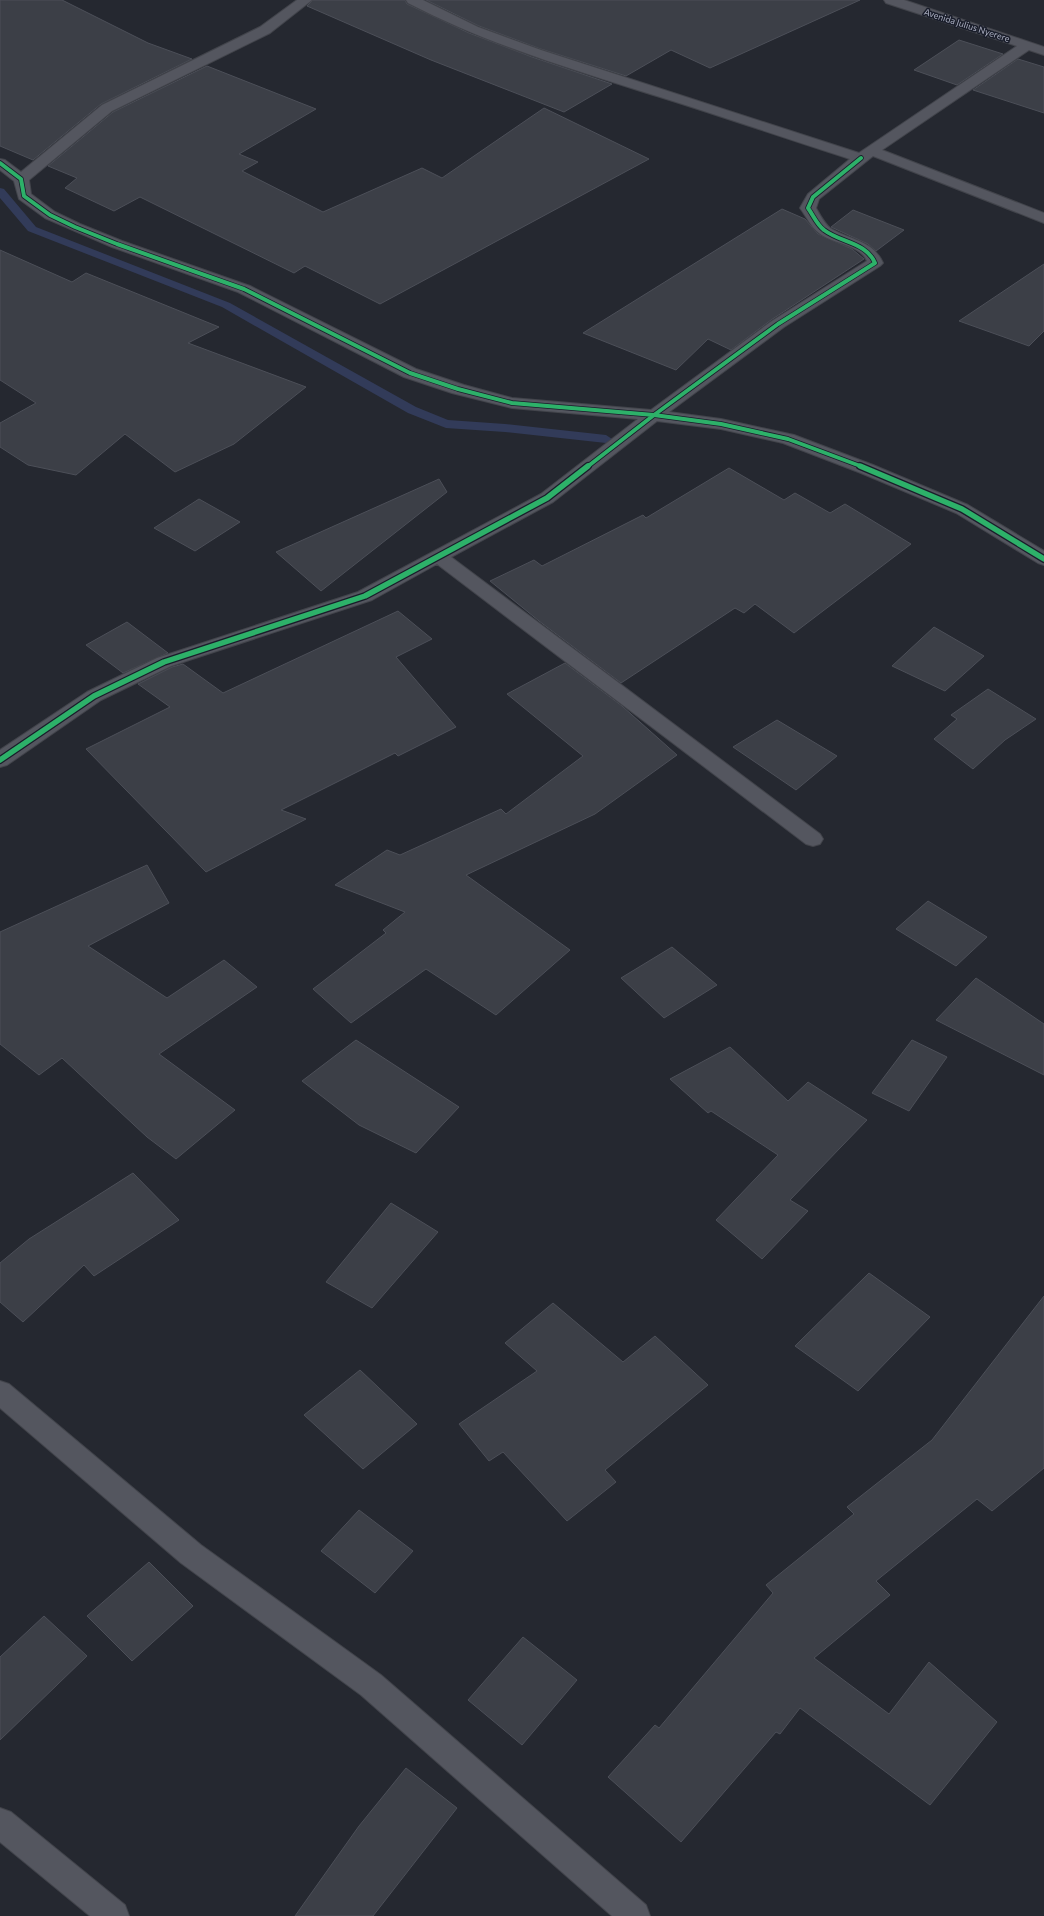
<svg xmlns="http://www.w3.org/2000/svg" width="1044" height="1916" font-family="Commissioner,sans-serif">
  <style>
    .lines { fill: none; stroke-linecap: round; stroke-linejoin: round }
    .stream { fill: #323b59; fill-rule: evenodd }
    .building { fill: #3c3f47; stroke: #4c4f58 }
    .minor-casing { stroke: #42444b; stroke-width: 2 }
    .minor { fill: #54565f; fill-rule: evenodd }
    .cycleway-far1-casing { stroke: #191d2a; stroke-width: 5.5 }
    .cycleway-casing { stroke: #191d2a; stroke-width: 8 }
    .cycleway-far1 { stroke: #2db169; stroke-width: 4 }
    .cycleway { stroke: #2db169; stroke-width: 5.5 }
    .labels { text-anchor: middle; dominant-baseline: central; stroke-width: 3; stroke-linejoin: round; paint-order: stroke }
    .far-street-label { font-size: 9px; fill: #adb1c3; stroke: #191d2a }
  </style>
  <rect width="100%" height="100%" fill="#252830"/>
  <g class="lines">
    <polygon class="stream" points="0,188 4,189 36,227 230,303 416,407 448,420 505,424 606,435 612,439 606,443 505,432 446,428 408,413 222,307 28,231 0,198"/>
  </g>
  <g class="building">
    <polygon points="0,0 62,0 148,43 192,59 101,104 33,160 0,146"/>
    <polygon points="313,0 405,0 407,4 469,33 532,57 612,84 564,112 431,60 307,6"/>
    <polygon points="426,0 860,0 710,68 671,50 626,76 541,49 479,26"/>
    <polygon points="959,40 1003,54 957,85 914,70"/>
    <polygon points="1018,59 1044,67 1044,113 973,90"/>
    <polygon points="207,66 316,109 239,154 258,162 242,171 323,212 422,168 442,178 544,108 649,159 380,304 305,266 294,273 140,197 114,211 65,188 77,178 48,166 113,112"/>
    <polygon points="782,209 805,219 818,234 852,249 864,259 771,320 731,350 708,339 676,370 583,333"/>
    <polygon points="853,210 904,230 876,251 868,244 831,227"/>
    <polygon points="0,250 72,282 86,273 219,327 188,343 306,387 234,444 175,472 125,434 76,475 28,465 0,447 0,423 36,403 0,380"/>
    <polygon points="1044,264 1044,331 1029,346 959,321"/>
    <polygon points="729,468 784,500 795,493 830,513 845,504 911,544 794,633 755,604 744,613 735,608 621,683 539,621 490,581 534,560 542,566 643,515 646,518"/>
    <polygon points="439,479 447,492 321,591 276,552"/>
    <polygon points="199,499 240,522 195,551 154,528"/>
    <polygon points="398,611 432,639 396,657 456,727 398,756 395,753 281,810 306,819 206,872 86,749 170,707 138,684 172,667 183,664 223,693"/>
    <polygon points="127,622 168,653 123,673 86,645"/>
    <polygon points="934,627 984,656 945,691 892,666"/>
    <polygon points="565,663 622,706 677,755 595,814 466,875 570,950 496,1015 426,969 351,1023 313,989 386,933 383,930 405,912 335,885 387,850 400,855 501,809 506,814 583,756 507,694"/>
    <polygon points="988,689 1036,719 1005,740 973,769 934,739 957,719 951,715"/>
    <polygon points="777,720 837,756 796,790 733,747"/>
    <polygon points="147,865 169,903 88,946 167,998 224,960 257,987 159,1054 235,1110 176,1159 147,1137 62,1058 39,1075 0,1044 0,932"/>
    <polygon points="928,901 987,937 956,966 896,929"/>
    <polygon points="672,947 717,985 664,1018 621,978"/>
    <polygon points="976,978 1044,1024 1044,1075 936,1020"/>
    <polygon points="356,1040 459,1107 416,1153 359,1125 302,1081"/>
    <polygon points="912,1040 947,1057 909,1111 872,1093"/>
    <polygon points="730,1047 788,1101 808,1082 867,1120 790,1200 808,1211 762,1259 716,1220 778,1155 711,1111 708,1113 670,1079"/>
    <polygon points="133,1173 179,1220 94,1276 84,1265 23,1322 0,1302 0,1263 29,1239"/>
    <polygon points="391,1203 438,1232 372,1308 326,1282"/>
    <polygon points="869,1273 930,1317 858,1391 795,1346"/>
    <polygon points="1044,1296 1044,1468 992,1511 977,1499 876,1581 890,1595 814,1658 889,1714 929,1662 997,1722 930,1805 800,1708 780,1734 776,1732 681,1842 608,1777 655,1725 659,1728 773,1593 766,1585 854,1514 847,1507 932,1440"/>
    <polygon points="553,1303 623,1362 655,1336 708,1385 605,1470 616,1482 567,1521 503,1452 489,1461 459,1424 537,1371 505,1343"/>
    <polygon points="360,1370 417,1424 363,1469 304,1415"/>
    <polygon points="359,1510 413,1551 375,1593 321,1551"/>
    <polygon points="149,1562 193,1606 132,1661 87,1616"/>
    <polygon points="44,1616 87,1656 0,1740 0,1657"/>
    <polygon points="523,1637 577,1680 522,1745 468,1700"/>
    <polygon points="406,1768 457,1808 373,1916 295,1916 359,1826"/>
  </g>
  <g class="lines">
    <g class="minor-casing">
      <g id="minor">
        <path d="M297,0h15l-42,33 -158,78 -83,69 2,14 24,18 25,12 42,17 128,45 166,83 48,16 48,13 139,12 121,-89 95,-60c-7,-17 -35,-17 -48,-28 -8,-6 -13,-17 -19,-25l8,-14 42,-35c-63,-20 -126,-42 -190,-62 -86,-27 -171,-52 -252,-94l-2,-3h17l55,27 63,23 318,103 158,-107 -131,-43 -2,-3h20l140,47v8l-15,-5 -147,100 162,63v10l-171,-67 -54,43 -3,9c4,7 8,15 14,20 19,12 43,12 53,35l-3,3 -96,61 -115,85 52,7 73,16 79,30 95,40 76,46v14l-6,-2 -82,-50 -95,-40 -78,-30 -62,-14 -64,-8 -104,81 -102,55 369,277 3,5 -3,5 -7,2 -7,-2 -369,-280 -65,36 -201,66 -70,34 -94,65 -7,2v-17l87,-58 70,-34 201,-66 183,-98 97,-75 -126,-11 -60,-15 -48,-16 -166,-85 -126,-45 -67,-29 -26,-19 -5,-18 -14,-11v-11l5,1 16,12 81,-67 158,-78z"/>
        <polygon points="0,1381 9,1384 201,1545 381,1675 646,1905 650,1916 612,1916 361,1695 181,1563 0,1408"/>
        <polygon points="0,1808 11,1812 125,1905 129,1916 90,1916 0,1842"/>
      </g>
    </g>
    <use href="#minor" class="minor"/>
    <g class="cycleway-far1-casing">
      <g id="cycleway-far1">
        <path d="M861,158l-48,39 -5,11c5,7 9,17 16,22 17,13 42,12 51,33l-97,61 -124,91 67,9 67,15 75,28"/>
        <polyline points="0,163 21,179 24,196 50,215 75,227 117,244 244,289 410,373 458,389 512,403 654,415 587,467"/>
      </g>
    </g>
    <g class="cycleway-casing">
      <g id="cycleway">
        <polyline points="860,466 962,509 1044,559"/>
        <polyline points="0,760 94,696 164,662 365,596 547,498 588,466"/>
      </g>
    </g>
    <use href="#cycleway-far1" class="cycleway-far1"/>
    <use href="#cycleway" class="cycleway"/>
  </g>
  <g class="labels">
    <g class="far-street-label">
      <text transform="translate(967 25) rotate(18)">Avenida Julius Nyerere</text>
    </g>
  </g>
</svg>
